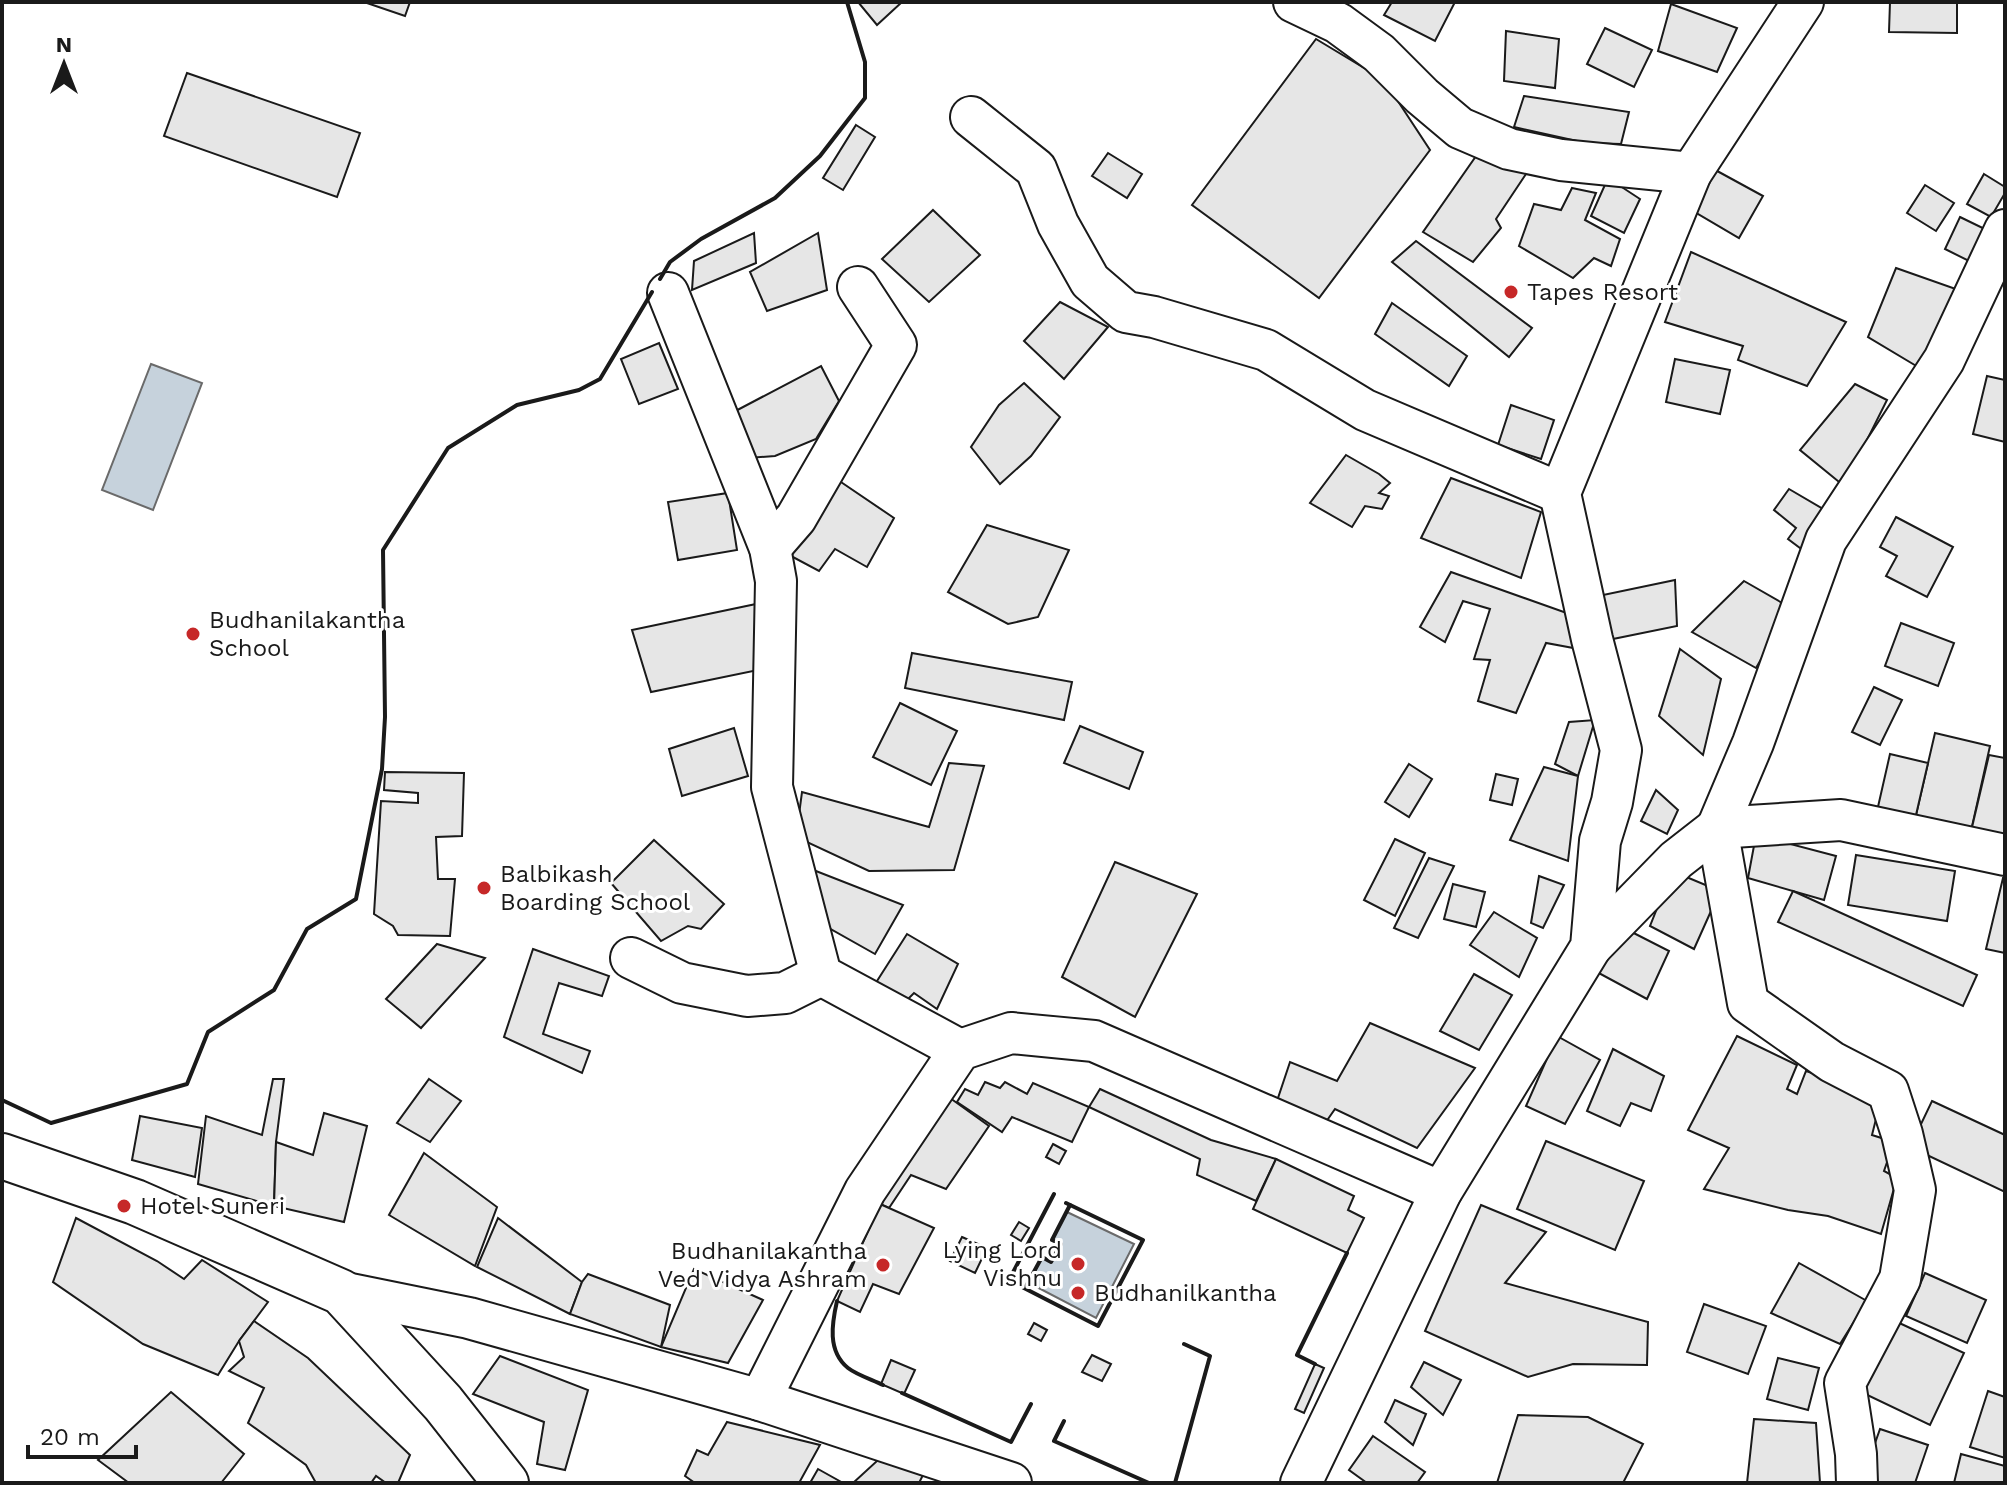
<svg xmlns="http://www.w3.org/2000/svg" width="2007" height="1485" font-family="'Work Sans',sans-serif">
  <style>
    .water { fill: #c6d2dc; stroke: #6a6a6a; stroke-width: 2 }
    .building { fill: #e6e6e6; stroke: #1a1a1a; stroke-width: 2 }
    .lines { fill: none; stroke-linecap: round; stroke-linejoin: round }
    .minor-casing { stroke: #1a1a1a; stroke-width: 44 }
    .major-casing { stroke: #1a1a1a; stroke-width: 48 }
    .minor { stroke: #fff; stroke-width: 40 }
    .major { stroke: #fff; stroke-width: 44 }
    .wall { stroke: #1a1a1a; stroke-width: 4 }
    .poi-dot { fill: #c62828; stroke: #fff; stroke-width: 3 }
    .labels { text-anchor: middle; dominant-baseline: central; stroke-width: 6; stroke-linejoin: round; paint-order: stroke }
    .poi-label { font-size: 24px; fill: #1a1a1a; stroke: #fff; text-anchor: start }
  </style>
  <rect width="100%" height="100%" fill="#fff"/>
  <g class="water">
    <polygon points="151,364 202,383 153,510 102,490"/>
    <polygon points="1067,1212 1134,1244 1096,1318 1029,1283 1042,1257 1051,1262 1061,1245 1052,1240"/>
  </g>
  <g class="building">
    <polygon points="364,2 410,2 405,16"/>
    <polygon points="858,2 902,2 877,25"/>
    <polygon points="1392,2 1455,2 1435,41 1384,15"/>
    <polygon points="1890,2 1957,2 1957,33 1889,32"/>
    <polygon points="1671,4 1737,28 1717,72 1658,51"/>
    <polygon points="1605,28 1652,50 1634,87 1587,64"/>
    <polygon points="1506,31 1559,39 1555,88 1504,81"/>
    <polygon points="1316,39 1384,80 1430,150 1319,298 1192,205"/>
    <polygon points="187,73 360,133 337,197 164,136"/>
    <polygon points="1524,96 1629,112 1621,144 1586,143 1514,127"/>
    <polygon points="856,125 875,137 843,190 823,178"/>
    <polygon points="1481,149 1528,171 1496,219 1501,228 1473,262 1423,232"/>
    <polygon points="1108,153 1142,174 1127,198 1092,176"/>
    <polygon points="1708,166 1763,196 1739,238 1688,208"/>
    <polygon points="1984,174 2005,187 2005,193 1991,217 1967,204"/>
    <polygon points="1608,178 1640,199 1624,233 1591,216"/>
    <polygon points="1925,185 1954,203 1936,231 1907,213"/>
    <polygon points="1572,188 1596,193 1585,220 1620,239 1611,266 1594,258 1573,278 1519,246 1534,204 1561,210"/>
    <polygon points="933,210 980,255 929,302 882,259"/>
    <polygon points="1960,217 1993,233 1977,265 1945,249"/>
    <polygon points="754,233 756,263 692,290 694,261"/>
    <polygon points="818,233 827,290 767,311 750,272"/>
    <polygon points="1416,241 1532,328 1509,357 1392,262"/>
    <polygon points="1691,252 1846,322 1807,386 1738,360 1743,346 1665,322"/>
    <polygon points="1896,268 1970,294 1923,370 1868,337"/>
    <polygon points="1060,302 1108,327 1064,379 1024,341"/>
    <polygon points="1392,303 1467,356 1449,386 1375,334"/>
    <polygon points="659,343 678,389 639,404 621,359"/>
    <polygon points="1675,359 1730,370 1720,414 1666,402"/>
    <polygon points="821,366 839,401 816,439 775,456 748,458 726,416"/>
    <polygon points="1987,376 2005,380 2005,442 1973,434"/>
    <polygon points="1024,383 1060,417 1031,456 1000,484 971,447 999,405"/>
    <polygon points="1855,384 1887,400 1844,486 1800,450"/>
    <polygon points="1511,405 1554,420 1541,459 1498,445"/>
    <polygon points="1346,455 1379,474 1390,483 1379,493 1389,496 1382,509 1365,506 1352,527 1310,503"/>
    <polygon points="835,478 894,518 867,567 835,549 819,571 791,556"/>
    <polygon points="1451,478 1541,512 1521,578 1421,538"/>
    <polygon points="1789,489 1830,513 1808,554 1788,539 1796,528 1774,510"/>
    <polygon points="728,493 737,550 678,560 668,502"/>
    <polygon points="1896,517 1953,547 1927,597 1886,576 1897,556 1880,547"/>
    <polygon points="987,525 1069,550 1038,617 1008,624 948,592"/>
    <polygon points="1451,572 1578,617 1584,650 1546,643 1516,713 1478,701 1490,660 1474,659 1490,609 1463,601 1445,642 1420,627"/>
    <polygon points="1675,580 1677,626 1608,640 1603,595"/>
    <polygon points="1744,581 1791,608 1756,668 1692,632"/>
    <polygon points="756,604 763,669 651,692 632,630"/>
    <polygon points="1901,623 1954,643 1938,686 1885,666"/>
    <polygon points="1680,649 1721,679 1703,755 1659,716"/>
    <polygon points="912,653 1072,682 1064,720 905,688"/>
    <polygon points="1874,687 1902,700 1880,745 1852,732"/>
    <polygon points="900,703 957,731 931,785 873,757"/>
    <polygon points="1595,720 1578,776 1555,764 1569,722"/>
    <polygon points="1080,726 1143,752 1129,789 1064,763"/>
    <polygon points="734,728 748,776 682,796 669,749"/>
    <polygon points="1935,733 1990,746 1969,840 1913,828"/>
    <polygon points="1890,754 1928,763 1913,828 1875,820"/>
    <polygon points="1989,755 2005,758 2005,848 1969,840"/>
    <polygon points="949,763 984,766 954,870 869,871 796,837 802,792 929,827"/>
    <polygon points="1409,764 1432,779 1409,817 1385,802"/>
    <polygon points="1544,767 1578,776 1568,861 1510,840"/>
    <polygon points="385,772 464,773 462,836 436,837 438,879 455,879 450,936 398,935 393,926 374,914 381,801 418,803 418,793 384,790"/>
    <polygon points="1496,774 1518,779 1512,805 1490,800"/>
    <polygon points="1656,790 1678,810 1667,834 1641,821"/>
    <polygon points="1756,835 1836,856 1824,900 1748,878"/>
    <polygon points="1395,839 1425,853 1395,916 1364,900"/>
    <polygon points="654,840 724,904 701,929 688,926 661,941 611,883"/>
    <polygon points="1856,855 1955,871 1947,921 1848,905"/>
    <polygon points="1429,858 1454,866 1418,938 1394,928"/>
    <polygon points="1115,862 1197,894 1135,1017 1062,977"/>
    <polygon points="798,864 903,905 875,954 813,919"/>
    <polygon points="1672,871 1720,891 1694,949 1650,926"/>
    <polygon points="1539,876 1564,885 1543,928 1531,923"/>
    <polygon points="2003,878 2005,878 2005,953 1986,949"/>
    <polygon points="1453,884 1485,892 1476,927 1444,919"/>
    <polygon points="1793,891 1977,975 1963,1006 1778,922"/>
    <polygon points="1494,912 1537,938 1519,977 1470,945"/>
    <polygon points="1616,924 1669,951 1647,999 1595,971"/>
    <polygon points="907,934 958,964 937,1009 914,993 896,1011 870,992"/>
    <polygon points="437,944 485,958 421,1028 386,999"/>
    <polygon points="533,949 609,976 602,996 559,983 543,1034 590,1051 582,1073 504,1037"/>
    <polygon points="1474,974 1512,995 1479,1050 1440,1031"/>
    <polygon points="1370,1023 1475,1068 1417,1148 1335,1109 1321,1129 1275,1107 1290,1062 1337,1081"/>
    <polygon points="1557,1036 1600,1060 1565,1124 1526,1106"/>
    <polygon points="1737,1036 1797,1065 1787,1089 1797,1094 1806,1071 1882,1095 1872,1135 1894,1142 1884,1171 1897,1178 1881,1234 1828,1216 1788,1210 1704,1189 1729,1148 1688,1130"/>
    <polygon points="1613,1049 1664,1076 1651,1111 1631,1103 1620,1126 1587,1111"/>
    <polygon points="273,1079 284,1079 276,1142 274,1206 198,1184 206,1116 262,1135"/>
    <polygon points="429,1079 461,1101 430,1142 397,1123"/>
    <polygon points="985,1082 1000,1088 1005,1082 1027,1094 1033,1083 1089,1107 1072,1142 1012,1117 1002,1132 957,1102 965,1089 978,1095"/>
    <polygon points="1100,1089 1211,1140 1276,1159 1256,1201 1197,1175 1200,1159 1089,1107"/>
    <polygon points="950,1098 989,1126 946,1189 911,1175 889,1208 880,1204"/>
    <polygon points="1932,1101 2005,1135 2005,1192 1910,1147"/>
    <polygon points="324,1113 367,1126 344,1222 274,1206 276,1142 313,1155"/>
    <polygon points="140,1116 202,1128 195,1177 132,1160"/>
    <polygon points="1546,1141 1644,1181 1615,1250 1517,1209"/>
    <polygon points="1053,1144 1066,1151 1059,1164 1046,1157"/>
    <polygon points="424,1153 497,1207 475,1266 389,1215"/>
    <polygon points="1276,1159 1354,1196 1348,1210 1364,1218 1347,1253 1253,1209"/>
    <polygon points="880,1204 934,1228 899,1294 873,1284 860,1312 837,1301"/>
    <polygon points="1481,1205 1546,1232 1505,1283 1648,1322 1647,1365 1573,1364 1528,1377 1425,1331"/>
    <polygon points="76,1218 157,1261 184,1279 202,1260 268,1302 239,1341 218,1375 143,1344 53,1282"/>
    <polygon points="498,1218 582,1282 570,1314 477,1267"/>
    <polygon points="1019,1222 1029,1228 1021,1241 1011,1235"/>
    <polygon points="962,1237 987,1248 975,1273 950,1261"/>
    <polygon points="1799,1263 1867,1301 1840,1344 1771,1313"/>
    <polygon points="694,1269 763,1300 728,1363 661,1347"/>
    <polygon points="1925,1273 1986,1300 1967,1343 1906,1316"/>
    <polygon points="588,1274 670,1305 661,1347 570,1314 582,1282"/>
    <polygon points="1704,1304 1766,1326 1748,1374 1687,1352"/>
    <polygon points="254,1321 308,1358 410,1455 398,1483 386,1483 376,1476 371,1483 316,1483 306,1465 248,1423 264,1388 229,1371 244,1357 239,1341"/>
    <polygon points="1895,1321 1964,1353 1930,1425 1861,1392"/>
    <polygon points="1034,1323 1047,1330 1041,1341 1028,1334"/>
    <polygon points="1092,1355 1111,1364 1102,1381 1082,1372"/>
    <polygon points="500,1356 588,1390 565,1470 537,1464 544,1422 473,1394"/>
    <polygon points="1778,1358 1819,1368 1808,1410 1767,1399"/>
    <polygon points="891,1360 915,1370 904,1394 881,1384"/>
    <polygon points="1424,1362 1461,1380 1443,1415 1411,1387"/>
    <polygon points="1315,1364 1324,1368 1304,1413 1295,1409"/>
    <polygon points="1988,1391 2005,1397 2005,1458 1970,1447"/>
    <polygon points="171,1392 244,1454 221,1483 129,1483 98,1460"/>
    <polygon points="1395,1400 1426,1414 1413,1445 1385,1422"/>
    <polygon points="1518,1415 1588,1417 1643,1444 1623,1483 1497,1483"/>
    <polygon points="1754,1419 1816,1423 1820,1483 1747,1483"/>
    <polygon points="727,1422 820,1445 799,1483 695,1483 685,1476 697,1450 708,1455"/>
    <polygon points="1880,1429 1928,1445 1915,1483 1861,1483"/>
    <polygon points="1373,1436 1425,1472 1417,1483 1367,1483 1349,1470"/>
    <polygon points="1961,1454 2005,1466 2005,1483 1954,1483"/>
    <polygon points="878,1460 924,1473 919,1483 853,1483"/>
    <polygon points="818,1469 843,1483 810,1483"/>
  </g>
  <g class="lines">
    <g class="minor-casing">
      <g id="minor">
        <polyline points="1294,2 1338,23 1379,53 1422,96 1460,128 1509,149 1561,160 1691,173"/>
        <polyline points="971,117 1036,169 1058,224 1090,281 1126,312 1154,317 1266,350 1365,410 1560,493"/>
        <polyline points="668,293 770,548 776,581 772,787 821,975 960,1050"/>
        <polyline points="770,548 796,518 896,345 858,287"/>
        <polyline points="1717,828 1841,820 2005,855"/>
        <polyline points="1591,947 1676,860 1717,828"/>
        <polyline points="631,958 682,983 747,996 785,993 821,975"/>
        <polyline points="341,1292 469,1318 760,1400 865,1191 960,1050 1011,1033 1094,1041 1441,1192"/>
        <polyline points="760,1400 1011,1483"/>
        <polyline points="1301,1483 1441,1192 1591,947 1600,841 1612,802 1621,750 1592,639 1560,493 1691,173 1803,2"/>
        <polyline points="1857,1483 1856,1454 1845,1383 1900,1279 1915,1190 1902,1134 1888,1091 1832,1062 1748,1003 1717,828 1753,743 1826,540 1944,360 2005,230"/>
      </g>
    </g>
    <g class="major-casing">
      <polyline id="major" points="2,1156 135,1202 341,1292 443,1403 506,1483"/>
    </g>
    <use href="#minor" class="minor"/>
    <use href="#major" class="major"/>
    <g class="wall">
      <polyline points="660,279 670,262 701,239 775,198 820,156 865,98 865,62 847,2"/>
      <polyline points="2,1100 51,1123 187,1084 208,1032 274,990 307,929 356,899 382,769 385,717 383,550 448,448 517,405 579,390 600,379 652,292"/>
      <polyline points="1009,1280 1054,1194"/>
      <polyline points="1022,1287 1098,1326 1143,1240 1066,1203"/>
      <polyline points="1025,1288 1042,1257 1051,1262 1061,1244 1052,1240 1070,1205"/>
      <path d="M837,1301c-5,22 -10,50 11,67 9,7 25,12 35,17"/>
      <polyline points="1315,1364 1297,1355 1347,1253"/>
      <polyline points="902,1393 1011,1442 1031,1404"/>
      <polyline points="1064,1421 1054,1441 1149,1483"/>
      <polyline points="1175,1483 1210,1356 1184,1344"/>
    </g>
  </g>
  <g class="poi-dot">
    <circle cx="1511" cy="292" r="8"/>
    <circle cx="193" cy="634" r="8"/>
    <circle cx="484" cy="888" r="8"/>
    <circle cx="124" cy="1206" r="8"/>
    <circle cx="1078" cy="1264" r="8"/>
    <circle cx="883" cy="1265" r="8"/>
    <circle cx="1078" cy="1293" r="8"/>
  </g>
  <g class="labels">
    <g class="poi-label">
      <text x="1527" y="292">Tapes Resort</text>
      <text x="209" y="620">Budhanilakantha<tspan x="209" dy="28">School</tspan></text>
      <text x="500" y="874">Balbikash<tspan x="500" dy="28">Boarding School</tspan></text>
      <text x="140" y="1206">Hotel Suneri</text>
      <text x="1062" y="1250" text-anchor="end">Lying Lord<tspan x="1062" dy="28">Vishnu</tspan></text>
      <text x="867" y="1251" text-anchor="end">Budhanilakantha<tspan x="867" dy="28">Ved Vidya Ashram</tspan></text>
      <text x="1094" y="1293">Budhanilkantha</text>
    </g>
  </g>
  <rect width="2007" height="1485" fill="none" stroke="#1a1a1a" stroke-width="8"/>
  <g transform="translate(64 64)" stroke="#ffffff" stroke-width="6" paint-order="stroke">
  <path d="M0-6L14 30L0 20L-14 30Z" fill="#1a1a1a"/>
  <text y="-12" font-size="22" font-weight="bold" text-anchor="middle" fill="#1a1a1a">N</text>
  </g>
  <path d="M28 1445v12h108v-12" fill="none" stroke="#1a1a1a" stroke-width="4"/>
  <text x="40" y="1445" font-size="24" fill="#1a1a1a" stroke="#ffffff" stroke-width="6" paint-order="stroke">20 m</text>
</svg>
